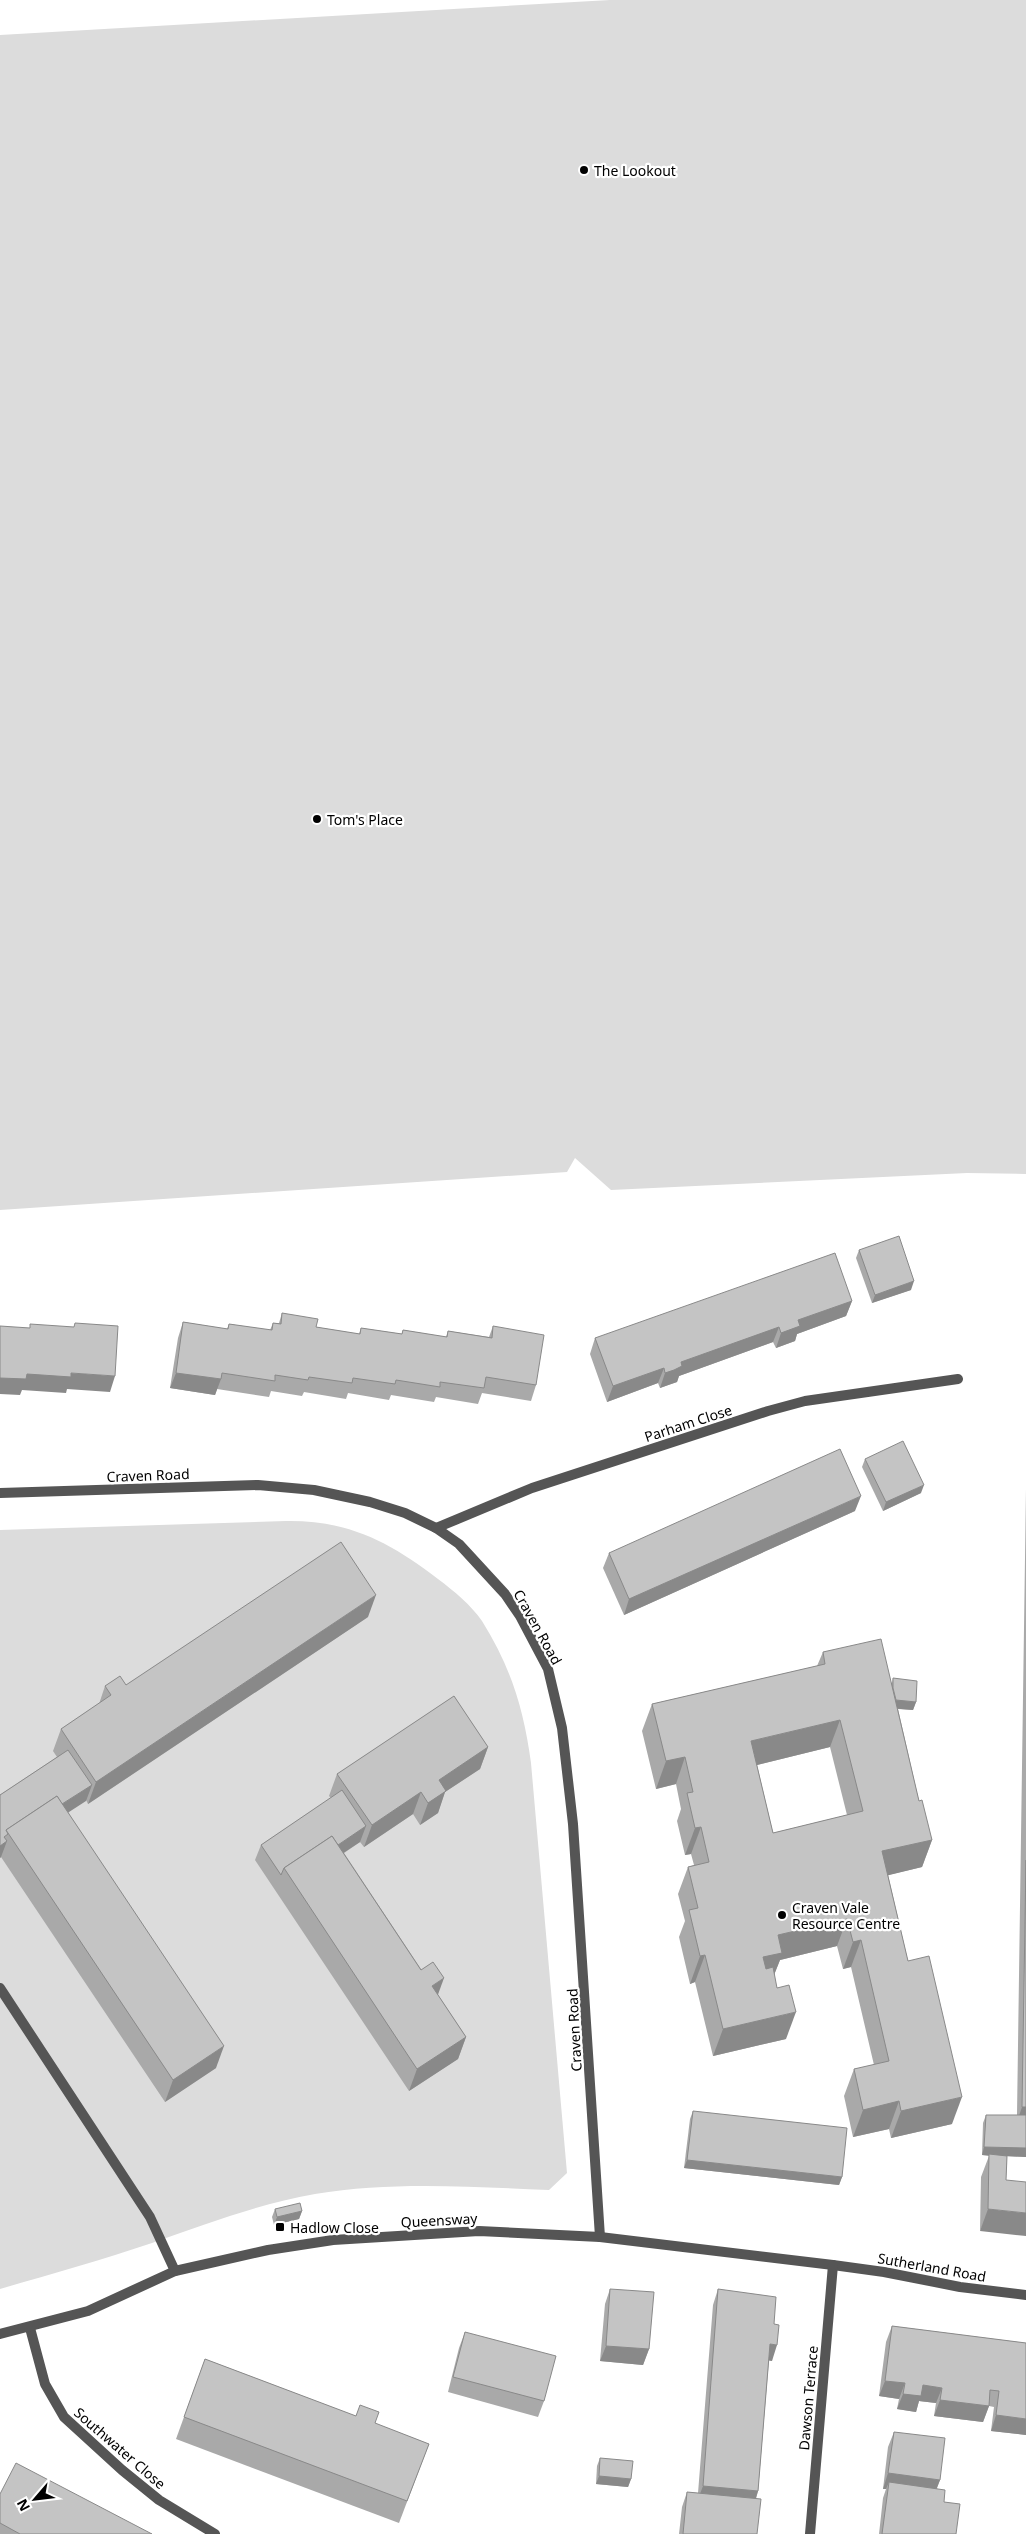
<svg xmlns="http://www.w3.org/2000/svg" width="1026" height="2534" font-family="'Noto Sans',sans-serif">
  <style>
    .green { fill: #dcdcdc }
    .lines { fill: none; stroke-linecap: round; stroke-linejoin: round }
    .minor { stroke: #555; stroke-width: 10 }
    .wall { fill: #a9a9a9; fill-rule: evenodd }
    .shaded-wall { fill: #898989 }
    .building { fill: #c4c4c4; stroke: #898989; fill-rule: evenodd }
    .poi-dot { fill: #000; stroke: #fff; stroke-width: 2 }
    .labels { text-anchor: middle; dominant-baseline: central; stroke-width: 4.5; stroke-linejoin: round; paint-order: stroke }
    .poi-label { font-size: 14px; fill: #000; stroke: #fff; text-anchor: start }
    .street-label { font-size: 14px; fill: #000; stroke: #fff }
  </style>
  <rect width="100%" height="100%" fill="#fff"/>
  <g class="green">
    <polygon points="610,0 1026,0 1026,1174 967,1173 611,1190 575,1158 567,1172 0,1210 0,35"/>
    <path d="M286,1521c62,-1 104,21 152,58 16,12 33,26 44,42 29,46 42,89 49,142l36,410 -18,17c-78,-3 -157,-9 -234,4 -57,10 -109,30 -163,49 -50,17 -101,31 -152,46v-759z"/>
  </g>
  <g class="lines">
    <g class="minor">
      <polyline points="0,1493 258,1485 314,1490 370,1502 405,1513 436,1528 459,1544 505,1594 520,1616 548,1669 562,1728 573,1824 600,2237"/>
      <polyline points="436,1528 532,1488 768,1411 805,1401 958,1379"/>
      <polyline points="0,1988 150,2217 175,2271"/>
      <polyline points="30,2328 45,2384 64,2417 122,2470 159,2500 215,2534"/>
      <polyline points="0,2334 88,2311 175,2271 268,2250 333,2240 479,2231 600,2237 833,2265 884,2272 960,2287 1026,2295"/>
      <polyline points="810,2534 833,2265"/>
    </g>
  </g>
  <g class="wall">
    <polygon points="859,1250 911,1290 872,1303 856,1258"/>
    <polygon points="852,1301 846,1316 797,1334 795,1341 776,1348 773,1342 679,1376 677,1382 668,1385 660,1388 658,1383 607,1402 590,1354 595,1338"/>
    <polygon points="282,1313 316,1327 359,1334 361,1328 402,1334 403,1330 446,1337 448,1331 489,1337 493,1326 536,1385 531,1401 482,1393 478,1404 436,1397 434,1402 391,1395 389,1400 348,1393 346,1399 304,1392 302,1396 271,1391 269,1397 217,1389 215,1395 170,1388 178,1338 183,1322 227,1329 229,1324 270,1330 273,1323 279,1323"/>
    <polygon points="865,1459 921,1493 883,1511 862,1467"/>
    <polygon points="1026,1489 1026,2157 1007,2156 1006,2180 980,2231 981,2177 989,2156 982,2155 983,2123 986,2115 1017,2115"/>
    <polygon points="855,1511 624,1615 603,1568 609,1553"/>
    <polygon points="368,1617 88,1804 86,1800 68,1812 216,2068 165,2102 1,1857 0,1858 0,1795 57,1757 53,1751 61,1729 99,1704 105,1686 126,1685"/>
    <path d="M823,1652l69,31 1,-5 23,24 -3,8 -15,-1 21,92 13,39 -10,27 -34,8 20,86 44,163 -61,14 -2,-9 -36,8 -9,-41 10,-27 20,-4 -23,-98 -8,2 -6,-23 -57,14 -6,15 12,64 -73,17 -18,-74 -5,2 -11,-47 6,-16 -7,-27 10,-27 6,-2 -3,-11 -6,1 -8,-34 4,-12 -5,-25 -20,5 -14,-58 10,-27 165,-38zM830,1747l17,68 -74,18 -16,-68z"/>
    <polygon points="488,1747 480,1769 445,1792 438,1813 420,1825 413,1814 364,1847 360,1842 344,1853 466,2037 458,2059 409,2091 255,1860 261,1845 331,1798 329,1796 337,1774"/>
    <polygon points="693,2111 842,2177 839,2185 684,2168 690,2119"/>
    <polygon points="275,2209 302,2211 299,2219 274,2225 272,2217"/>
    <polygon points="610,2289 649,2349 643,2365 600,2361 605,2304"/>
    <polygon points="718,2289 774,2324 772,2361 769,2360 758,2491 756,2499 757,2534 679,2534 682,2507 687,2492 698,2493 713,2305"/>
    <polygon points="892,2326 1026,2343 1026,2435 991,2431 994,2407 989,2406 983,2422 934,2416 936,2403 919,2401 916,2412 897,2409 899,2399 879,2396 886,2342"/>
    <polygon points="465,2332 544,2401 538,2417 448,2392 459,2348"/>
    <polygon points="205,2359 429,2444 399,2523 176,2439"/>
    <polygon points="894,2432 940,2480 937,2488 944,2502 956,2534 879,2534 883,2498 886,2489 883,2489 888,2447"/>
    <polygon points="600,2458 631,2479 628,2487 596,2484 597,2466"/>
    <polygon points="0,2494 152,2534 0,2534"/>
  </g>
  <g class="shaded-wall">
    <polygon points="914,1281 911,1290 872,1303 875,1295"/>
    <polygon points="852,1301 846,1316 797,1334 795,1341 776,1348 781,1333 798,1320"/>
    <polygon points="779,1327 773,1342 679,1376 677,1382 660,1388 665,1373 681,1362"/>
    <polygon points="664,1368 658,1383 607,1402 613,1386"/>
    <polygon points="71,1373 115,1376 110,1392 67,1389 66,1393 22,1390 20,1395 0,1394 0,1378 27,1374"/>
    <polygon points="176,1373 221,1379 215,1395 170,1388"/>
    <polygon points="924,1485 921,1493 883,1511 886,1502"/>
    <polygon points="861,1496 855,1511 624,1615 629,1599"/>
    <polygon points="376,1595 368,1617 88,1804 96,1782"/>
    <polygon points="892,1700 916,1702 913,1710 889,1708"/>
    <polygon points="840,1720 830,1747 741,1769 751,1741"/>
    <polygon points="488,1747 480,1769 445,1792 438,1813 420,1825 428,1803 439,1780"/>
    <polygon points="685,1757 676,1784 656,1789 666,1761"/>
    <polygon points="92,1785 86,1801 52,1823 58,1807"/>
    <polygon points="421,1792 413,1814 364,1847 372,1825"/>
    <polygon points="366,1826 360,1842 328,1863 334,1848"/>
    <polygon points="701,1827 691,1854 685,1855 695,1828"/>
    <polygon points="932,1840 922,1867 873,1879 882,1851"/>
    <polygon points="7,1841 1,1857 0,1858 0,1846"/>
    <polygon points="847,1919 837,1946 780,1960 772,1980 754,1985 763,1957 778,1935"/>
    <polygon points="861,1940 851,1967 843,1969 853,1942"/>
    <polygon points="705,1955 695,1982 690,1984 700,1956"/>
    <polygon points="444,1978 436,2000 432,1986"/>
    <polygon points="796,2012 786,2039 713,2056 723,2029"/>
    <polygon points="466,2037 458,2059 409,2091 417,2069"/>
    <polygon points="224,2046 216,2068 165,2102 173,2080"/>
    <polygon points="962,2097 952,2124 891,2138 901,2111"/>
    <polygon points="899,2101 889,2129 853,2137 863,2110"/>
    <polygon points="1022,2107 1026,2107 1026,2122 1017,2122"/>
    <polygon points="984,2147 1026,2148 1026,2157 982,2155"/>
    <polygon points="687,2160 842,2177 839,2185 684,2168"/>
    <polygon points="988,2209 1026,2213 1026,2236 980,2231"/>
    <polygon points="302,2211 299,2219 274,2225 277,2217"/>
    <polygon points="770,2344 777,2345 772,2361 765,2360"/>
    <polygon points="606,2346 649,2349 643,2365 600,2361"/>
    <polygon points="885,2381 905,2383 899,2399 879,2396"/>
    <polygon points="923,2385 942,2388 936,2403 919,2401 916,2412 897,2409 903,2394"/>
    <polygon points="940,2400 989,2406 983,2422 934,2416"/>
    <polygon points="996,2415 1026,2419 1026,2435 991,2431"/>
    <polygon points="888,2473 940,2480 934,2495 889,2482 886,2489 883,2489"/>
    <polygon points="599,2476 631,2479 628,2487 596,2484"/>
    <polygon points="703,2486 758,2491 753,2507 697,2502"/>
  </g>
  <g class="building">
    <polygon points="899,1236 914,1281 875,1295 859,1250"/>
    <polygon points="835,1253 852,1301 798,1320 800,1326 781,1333 779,1327 681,1362 682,1366 674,1370 665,1373 664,1368 613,1386 595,1338"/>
    <polygon points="282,1313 318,1319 316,1327 360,1334 361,1328 402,1334 403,1330 447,1337 448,1331 492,1338 493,1326 544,1335 536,1385 486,1377 484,1388 440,1382 440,1387 396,1380 395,1384 353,1378 352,1383 309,1377 308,1380 275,1375 275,1381 222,1373 221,1379 176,1373 183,1322 228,1329 229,1324 272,1330 273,1323 281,1324"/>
    <polygon points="75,1323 118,1326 115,1376 71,1373 71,1377 27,1374 26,1379 0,1378 0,1326 30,1328 30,1324 74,1327"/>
    <polygon points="903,1441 924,1485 886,1502 865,1459"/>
    <polygon points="840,1449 861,1496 629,1599 609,1553"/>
    <polygon points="341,1542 376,1595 96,1782 61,1729 111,1695 105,1686 120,1676 126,1685"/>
    <path d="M881,1639l38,162 3,-1 10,40 -50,11 26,110 21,-5 33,141 -61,14 -2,-10 -36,9 -9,-41 35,-8 -28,-121 -8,2 -6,-23 -69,16 4,18 -19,4 3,12 7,-2 4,21 12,-3 7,27 -73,17 -18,-74 -5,1 -11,-46 9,-2 -10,-41 21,-5 -8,-35 -6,1 -8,-35 6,-1 -8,-35 -19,4 -14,-57 173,-40 -2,-12zM840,1720l23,91 -90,22 -22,-92z"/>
    <polygon points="893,1678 917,1681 916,1702 896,1700 893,1688"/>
    <polygon points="454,1696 488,1747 439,1780 446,1791 428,1803 421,1792 372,1825 337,1774"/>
    <polygon points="68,1750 92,1785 62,1804 57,1796 6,1830 8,1834 4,1837 7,1841 0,1846 0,1795"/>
    <polygon points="342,1790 366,1826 338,1845 332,1836 284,1868 281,1875 261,1845"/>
    <polygon points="57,1796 224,2046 173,2080 6,1830"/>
    <polygon points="332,1836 421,1970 433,1962 444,1978 432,1986 466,2037 417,2069 284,1868"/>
    <polygon points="1026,1860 1026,2107 1022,2107"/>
    <polygon points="693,2111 847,2128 842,2177 687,2160"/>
    <polygon points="986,2115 1026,2115 1026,2148 984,2147"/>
    <polygon points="989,2154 1007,2156 1006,2180 1026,2182 1026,2213 988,2209"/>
    <polygon points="300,2203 302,2211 277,2217 275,2209"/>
    <polygon points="610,2289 654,2292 649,2349 606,2346"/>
    <polygon points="718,2289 776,2297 774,2324 779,2325 777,2345 770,2344 758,2491 703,2486"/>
    <polygon points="892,2326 1026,2343 1026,2419 996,2415 999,2391 990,2390 989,2406 940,2400 942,2388 923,2385 921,2396 903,2394 905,2383 885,2381"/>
    <polygon points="465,2332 556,2356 544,2401 453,2377"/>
    <polygon points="205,2359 356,2416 360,2405 379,2412 375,2423 429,2444 407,2501 184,2417"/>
    <polygon points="894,2432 945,2438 940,2480 888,2473"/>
    <polygon points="600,2458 633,2461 631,2479 599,2476"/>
    <polygon points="16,2463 152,2534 20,2534 0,2523 0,2494"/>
    <polygon points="889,2482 945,2490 944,2502 960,2504 956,2534 882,2534"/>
    <polygon points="687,2492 761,2499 757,2534 683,2534"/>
  </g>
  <g class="poi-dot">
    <circle cx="584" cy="170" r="5"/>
    <circle cx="317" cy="819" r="5"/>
    <circle cx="782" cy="1915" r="5"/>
    <rect x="275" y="2222" width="10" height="10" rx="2.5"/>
  </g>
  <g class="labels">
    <g class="poi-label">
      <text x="594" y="170">The Lookout</text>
      <text x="327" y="819">Tom's Place</text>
      <text x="792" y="1907">Craven Vale<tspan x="792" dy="16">Resource Centre</tspan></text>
      <text x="290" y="2227">Hadlow Close</text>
    </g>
    <g class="street-label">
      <text transform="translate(688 1423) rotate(-18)">Parham Close</text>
      <text transform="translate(148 1475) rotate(-2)">Craven Road</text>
      <text transform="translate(538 1627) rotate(61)">Craven Road</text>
      <text transform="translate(574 2030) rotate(-93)">Craven Road</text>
      <text transform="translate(439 2220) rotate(-3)">Queensway</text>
      <text transform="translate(932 2267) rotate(10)">Sutherland Road</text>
      <text transform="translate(808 2398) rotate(-85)">Dawson Terrace</text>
      <text transform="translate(120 2448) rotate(41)">Southwater Close</text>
    </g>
  </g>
  <g transform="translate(35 2499) rotate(242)" stroke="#ffffff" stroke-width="4" paint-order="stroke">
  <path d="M0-4L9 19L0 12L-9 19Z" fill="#000000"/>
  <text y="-8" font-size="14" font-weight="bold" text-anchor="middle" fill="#000000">N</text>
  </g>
</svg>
